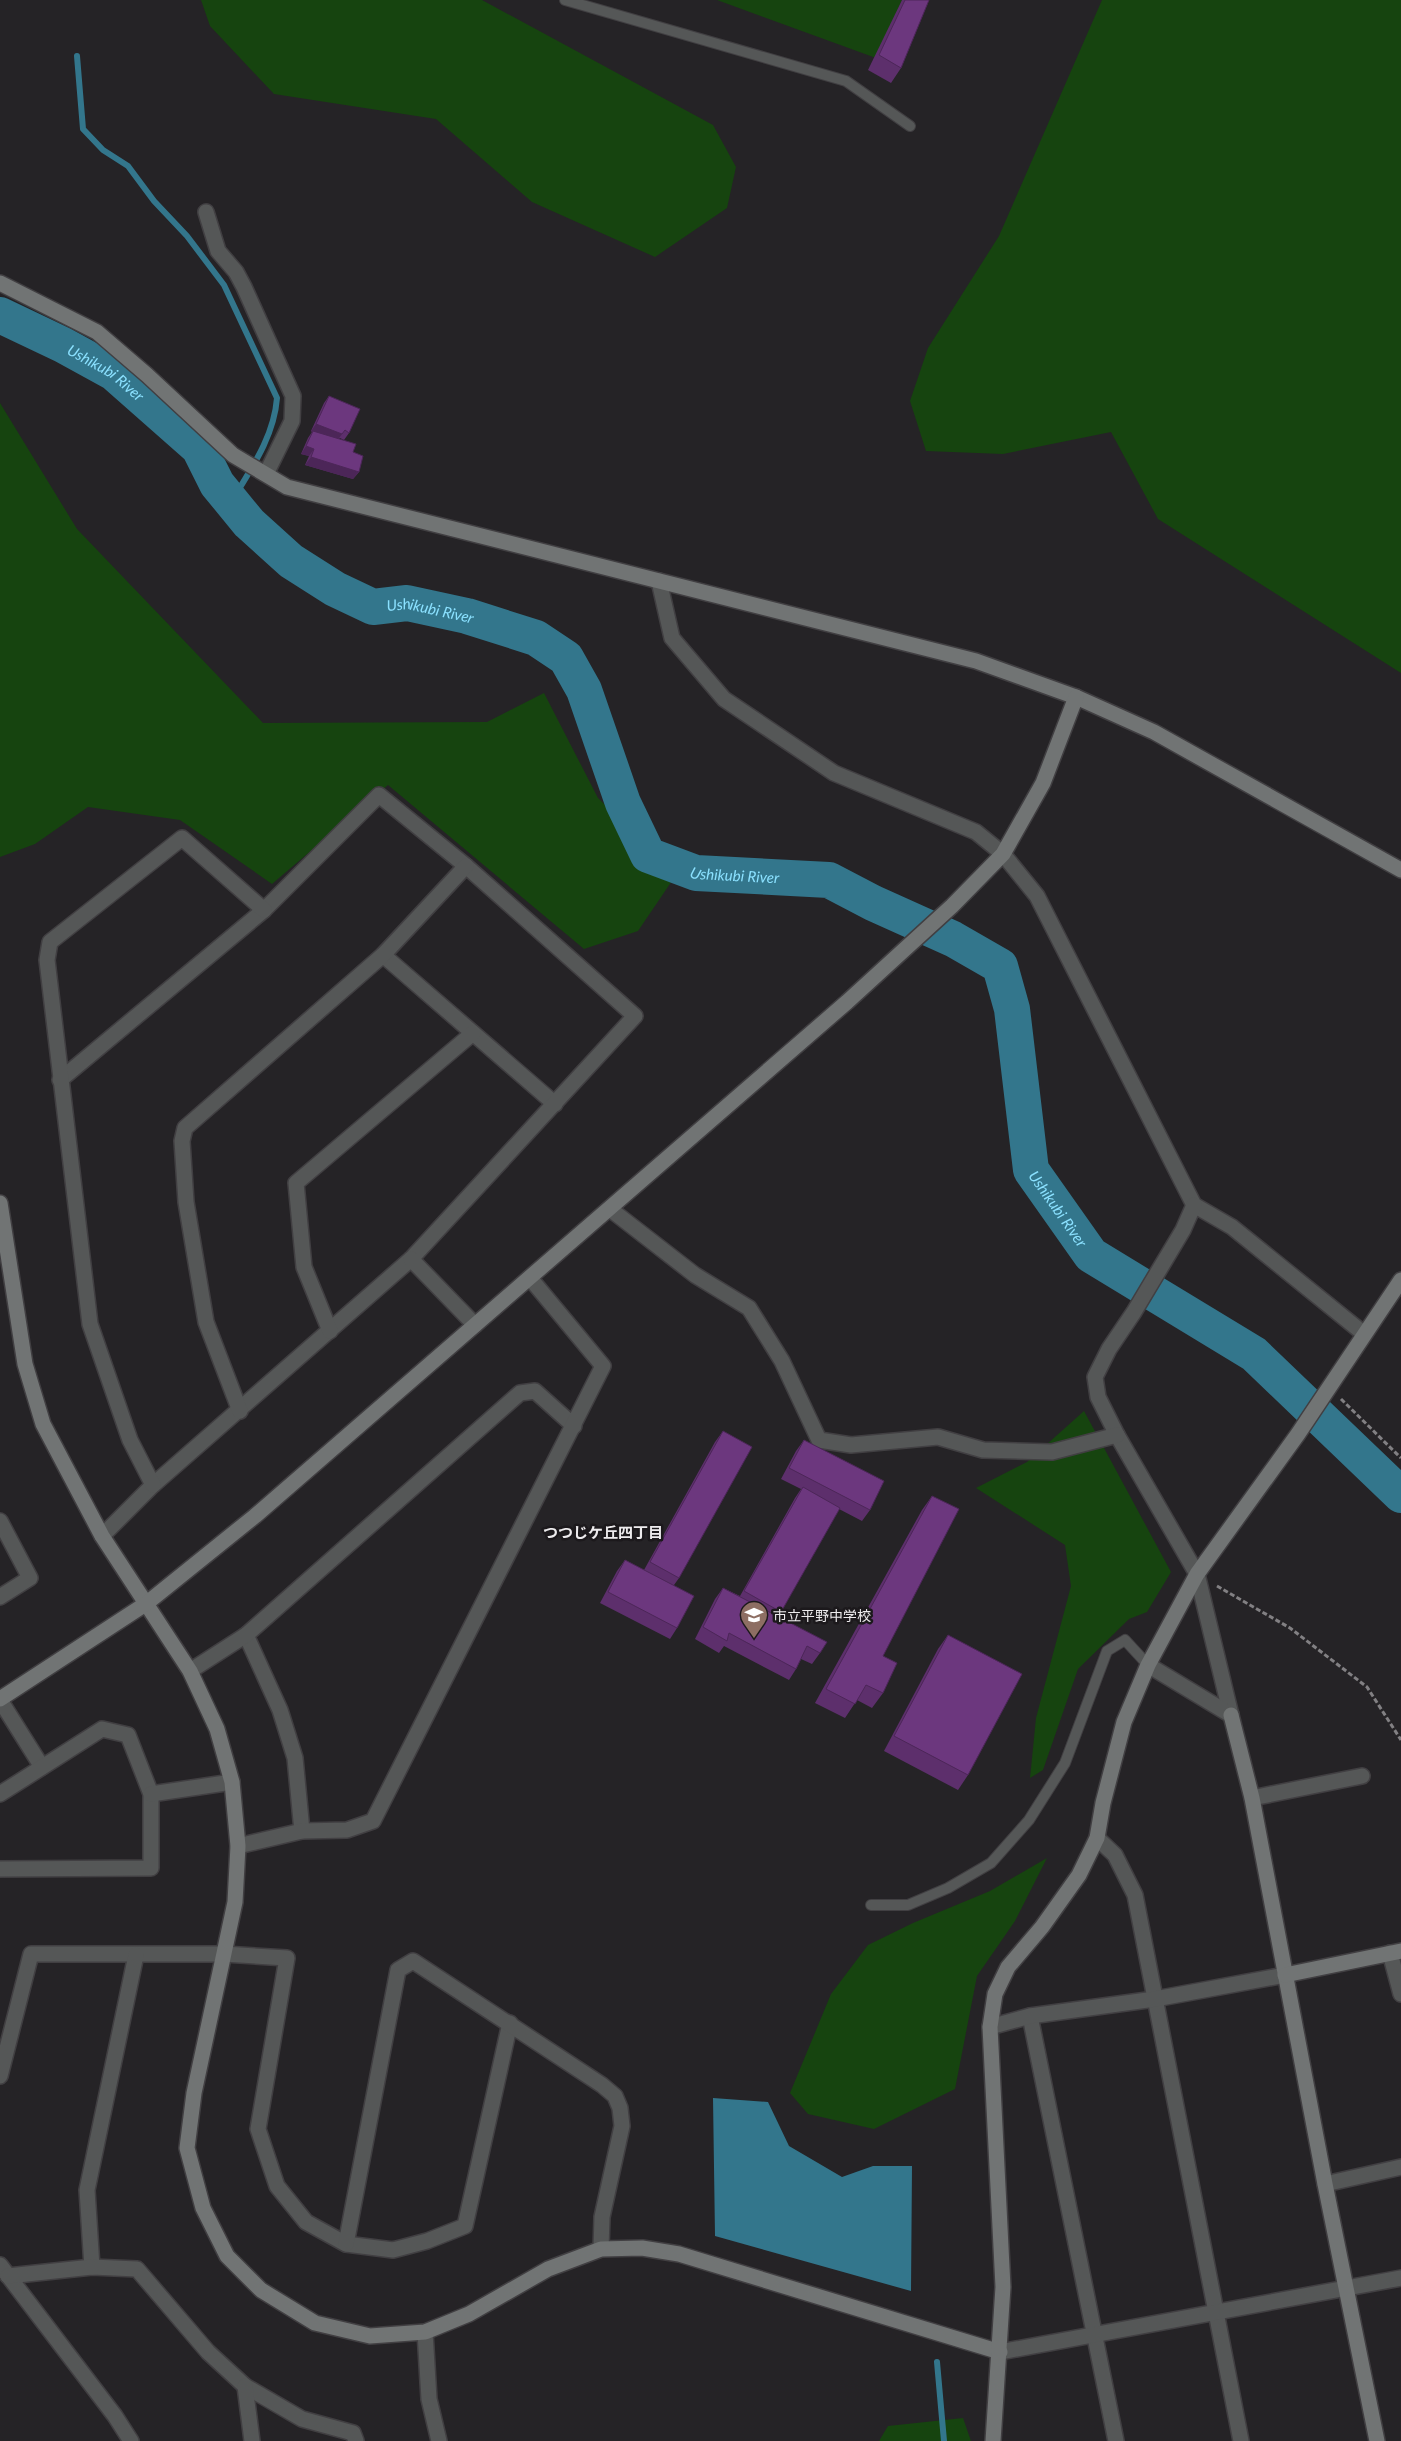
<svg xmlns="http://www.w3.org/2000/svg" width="1401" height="2441" font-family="Lato,'Noto Sans JP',sans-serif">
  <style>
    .green { fill: #16440f }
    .water { fill: #33768c }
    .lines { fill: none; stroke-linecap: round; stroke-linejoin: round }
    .stream { stroke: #33768c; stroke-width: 6 }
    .river { stroke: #33768c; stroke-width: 36 }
    .lane-casing { stroke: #413f42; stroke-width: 12 }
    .street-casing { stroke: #413f42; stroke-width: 18 }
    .secondary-casing { stroke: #413f42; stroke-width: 18 }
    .path { stroke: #828083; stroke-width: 3; stroke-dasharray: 5 2.5; stroke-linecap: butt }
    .lane { stroke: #555757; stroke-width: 10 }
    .street { stroke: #555757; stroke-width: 15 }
    .secondary { stroke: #717474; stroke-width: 15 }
    .wall { fill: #5d2f6c }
    .shaded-wall { fill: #4c2658 }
    .building { fill: #6c377e; stroke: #4c2658 }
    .labels { text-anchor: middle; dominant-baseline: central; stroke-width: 5; stroke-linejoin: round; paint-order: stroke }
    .poi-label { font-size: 14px; fill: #edebed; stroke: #1c191c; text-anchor: start }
    .water-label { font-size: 15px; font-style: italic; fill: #8be1ff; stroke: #1c191c }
    .neighbourhood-label { font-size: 15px; font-weight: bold; fill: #edebed; stroke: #1c191c }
  </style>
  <rect width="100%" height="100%" fill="#252326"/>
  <g class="green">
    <polygon points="201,0 482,0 713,125 736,167 727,208 655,257 532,202 436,119 274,94 210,26"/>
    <polygon points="717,0 902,0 876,58"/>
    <polygon points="1102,0 1401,0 1401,673 1158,519 1111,432 1003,454 926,451 910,401 928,348 999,236"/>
    <polygon points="0,403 77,529 263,723 487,722 544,693 598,798 676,875 638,931 584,949 388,785 272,884 180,820 88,807 35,844 0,857"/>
    <polygon points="1084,1411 1171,1572 1147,1612 1129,1619 1078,1669 1043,1770 1030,1778 1036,1718 1071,1586 1065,1545 976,1488 1027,1462"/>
    <polygon points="1047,1858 1015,1921 977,1976 955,2089 874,2129 808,2114 790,2093 831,1994 868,1945 913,1923 990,1891"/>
    <polygon points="963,2418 971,2441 879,2441 888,2426"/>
  </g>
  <polygon class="water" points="713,2098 768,2102 789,2146 842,2177 873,2166 912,2166 911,2291 715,2236"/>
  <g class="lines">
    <g class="stream">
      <path d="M77,56l6,73 20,21 25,16 26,35 33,35 37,49 53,113c-3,39 -26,71 -46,104"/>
      <polyline points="937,2362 944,2441"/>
    </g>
    <path class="river" id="s1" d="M0,315l63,30 51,28 85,75 18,36 32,39 42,38 44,28 38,18 34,-4 60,13 69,22 30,20 18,32 39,113 25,52 48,18 133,7 44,23 80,36 47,27 12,43 19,161 60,85 163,99 147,141"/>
    <g class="lane-casing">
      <g id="lane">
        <polyline points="565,0 846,81 910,126"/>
        <polyline points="871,1905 908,1905 948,1888 991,1863 1029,1820 1065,1763 1107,1651 1125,1640 1148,1665"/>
      </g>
    </g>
    <g class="street-casing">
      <g id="street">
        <polyline points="206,212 218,251 236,272 244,287 293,396 292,421 266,474"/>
        <polyline points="659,581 672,638 724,699 834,773 976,832 1003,854 1037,896 1194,1205 1232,1227 1363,1333"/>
        <polyline points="383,955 555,1104"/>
        <polyline points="60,1080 264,910 379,795 466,866 635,1016 411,1259 153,1485 102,1536"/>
        <polyline points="1194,1205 1183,1230 1134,1312 1109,1349 1095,1377 1098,1397 1117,1435 1197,1574 1231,1715"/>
        <polyline points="610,1209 695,1275 749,1308 782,1361 819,1440 851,1445 938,1437 983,1450 1052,1452 1117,1435"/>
        <polyline points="411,1259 475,1325"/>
        <polyline points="330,1331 304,1267 296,1183 473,1033"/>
        <polyline points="240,1411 206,1322 186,1202 182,1141 185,1128 383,955 466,866"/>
        <polyline points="153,1485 130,1440 90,1324 47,960 50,942 182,838 264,910"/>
        <polyline points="0,1521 30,1578 0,1597"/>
        <polyline points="246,1635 280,1710 295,1758 302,1831"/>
        <polyline points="1148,1665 1231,1715"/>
        <polyline points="190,1671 246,1635 520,1393 535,1391 574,1426"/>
        <polyline points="0,1700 42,1767"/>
        <polyline points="0,1794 102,1729 128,1735 151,1794 151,1868 0,1869"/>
        <polyline points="151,1794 232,1782"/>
        <polyline points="1252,1798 1362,1776"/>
        <polyline points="1097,1838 1115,1855 1135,1895 1241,2441"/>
        <polyline points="238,1846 302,1831 347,1830 373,1821 603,1366 530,1278"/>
        <polyline points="1390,1953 1401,1994"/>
        <polyline points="1030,2016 1116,2441"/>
        <polyline points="990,2027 1030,2016 1155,1999 1285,1975"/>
        <polyline points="0,2076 31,1954 224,1954 287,1958 258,2129 277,2186 306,2222 346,2244 393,2250 427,2241 465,2226 510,2023"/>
        <polyline points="1325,2184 1401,2167"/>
        <polyline points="346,2244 398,1970 413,1961 602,2085 615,2096 620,2108 622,2126 602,2217 601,2249"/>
        <polyline points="0,2265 115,2416 131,2441"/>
        <polyline points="92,2267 87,2190 136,1955"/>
        <polyline points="8,2276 92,2267 137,2269 208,2352 245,2386 302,2419 353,2433 356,2441"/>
        <polyline points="425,2332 429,2399 439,2441"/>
        <polyline points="1000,2352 1401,2278"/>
        <polyline points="245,2386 252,2441"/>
      </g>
    </g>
    <g class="secondary-casing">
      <g id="secondary">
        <polyline points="0,283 97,332 147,375 233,455 287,487 976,661 1076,697 1154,732 1401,870"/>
        <polyline points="0,1203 25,1364 43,1424 102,1536 190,1671 217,1729 232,1782 238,1846 235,1902 194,2093 187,2148 203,2208 227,2256 261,2290 315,2323 370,2336 425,2332 469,2314 548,2269 601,2249 642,2248 679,2254 1000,2352"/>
        <polyline points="0,1699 147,1603 255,1516 847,1002 952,906 1003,854 1043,783 1076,697"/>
        <polyline points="1231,1715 1252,1798 1325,2184 1377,2441"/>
        <polyline points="1285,1975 1401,1951"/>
        <polyline points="993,2441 1003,2287 990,2027 995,1994 1008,1967 1042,1927 1079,1875 1097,1838 1103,1803 1124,1722 1148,1665 1197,1574 1298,1434 1401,1280"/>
      </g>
    </g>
    <g class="path">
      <polyline points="1341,1399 1401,1458"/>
      <polyline points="1217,1586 1290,1628 1367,1687 1401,1740"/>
    </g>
    <use href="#lane" class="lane"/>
    <use href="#street" class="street"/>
    <use href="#secondary" class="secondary"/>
  </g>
  <g class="wall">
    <polygon points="902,0 929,0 901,68 891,83 868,70"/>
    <polygon points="329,396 349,433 344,440 340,438 339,439 353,452 359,472 353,479 305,465 309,456 301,454 308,438 312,432 311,431 324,403"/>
    <polygon points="723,1431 679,1578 674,1585 677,1628 670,1639 600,1603 617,1571 625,1560 644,1570 715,1442"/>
    <polygon points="804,1440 870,1510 862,1521 839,1509 778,1616 820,1653 812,1664 801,1659 796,1669 789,1680 724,1646 719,1653 695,1639 715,1599 723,1588 740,1596 795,1498 801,1489 781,1479 796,1451"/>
    <polygon points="932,1496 883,1656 883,1693 872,1708 857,1700 845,1718 815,1703 922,1510"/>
    <polygon points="948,1635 968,1775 958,1790 884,1751 938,1649"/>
  </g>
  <g class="shaded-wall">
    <polygon points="316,424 342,434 337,441 311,431"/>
    <polygon points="306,446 314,449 309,456 301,454"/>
    <polygon points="311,457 359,472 353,479 305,465"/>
  </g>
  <g class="building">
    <polygon points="905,0 929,0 901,68 879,55"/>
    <polygon points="329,396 360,409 349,433 345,430 342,434 316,424"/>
    <polygon points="313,431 356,444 353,452 363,456 359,472 311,457 314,449 306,446"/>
    <polygon points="723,1431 752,1447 679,1578 650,1562"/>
    <polygon points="804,1440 884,1481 870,1510 789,1468"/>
    <polygon points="803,1487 840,1508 781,1612 744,1591"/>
    <polygon points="932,1496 959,1509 883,1656 897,1663 883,1693 866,1685 855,1704 826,1689"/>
    <polygon points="625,1560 694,1596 677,1628 608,1592"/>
    <polygon points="723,1588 827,1642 820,1653 807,1646 796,1669 729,1633 727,1641 703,1627"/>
    <polygon points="948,1635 1022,1674 968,1775 894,1736"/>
  </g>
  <defs>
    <g id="school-pin" transform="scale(1.4375)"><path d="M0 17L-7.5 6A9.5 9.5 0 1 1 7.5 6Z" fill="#8d6e63" stroke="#1c191c"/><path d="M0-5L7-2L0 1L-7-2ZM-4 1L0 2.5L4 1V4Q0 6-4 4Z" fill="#fff"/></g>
  </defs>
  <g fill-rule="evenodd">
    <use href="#school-pin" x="754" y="1615"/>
  </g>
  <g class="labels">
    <g class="poi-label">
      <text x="773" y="1615">市立平野中学校</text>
    </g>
    <g class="water-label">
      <text stroke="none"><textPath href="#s1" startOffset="121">Ushikubi River</textPath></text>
      <text stroke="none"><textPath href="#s1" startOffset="541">Ushikubi River</textPath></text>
      <text stroke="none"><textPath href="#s1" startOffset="991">Ushikubi River</textPath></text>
      <text stroke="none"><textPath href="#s1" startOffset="1531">Ushikubi River</textPath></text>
    </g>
    <g class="neighbourhood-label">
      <text x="603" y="1532">つつじケ丘四丁目</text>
    </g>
  </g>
</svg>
